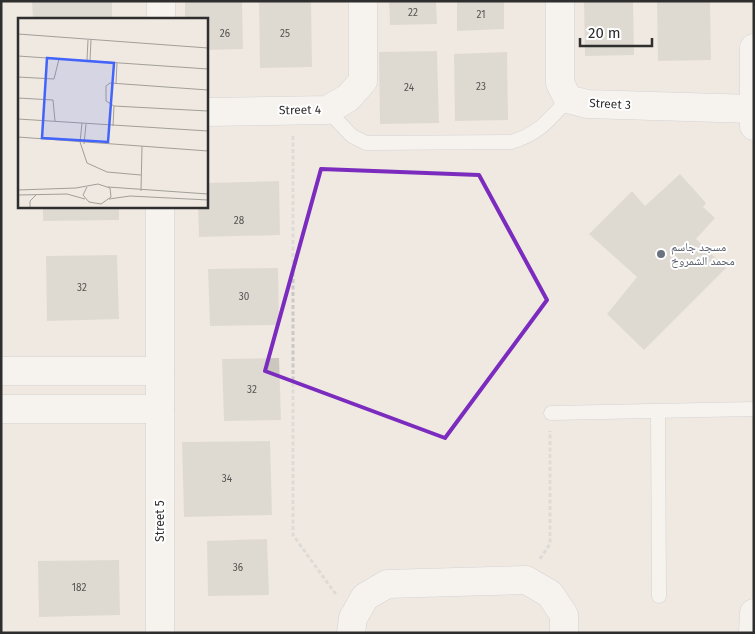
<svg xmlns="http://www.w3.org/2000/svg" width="755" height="634" font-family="'Fira Sans','Noto Naskh Arabic',sans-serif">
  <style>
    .building { fill: #cbc7bf }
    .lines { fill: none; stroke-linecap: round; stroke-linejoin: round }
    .lane-casing { stroke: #b4b7c1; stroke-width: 15 }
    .street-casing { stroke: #b4b7c1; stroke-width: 29 }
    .path { stroke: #c9c9c9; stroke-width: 3; stroke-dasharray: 4 2.5; stroke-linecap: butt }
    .lane { stroke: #fff; stroke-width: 14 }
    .street { stroke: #fff; stroke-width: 28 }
    .marked { fill: none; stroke: #7b2cbf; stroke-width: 4; stroke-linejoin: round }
    .worship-dot { fill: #6b7280; stroke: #fff; stroke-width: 2 }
    .labels { text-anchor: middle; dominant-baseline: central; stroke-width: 4; stroke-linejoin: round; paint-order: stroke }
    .number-label { font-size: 10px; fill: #555452 }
    .street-label { font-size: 12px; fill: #2e2e2e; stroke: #fff }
    .worship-label { font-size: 12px; fill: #5b616d; stroke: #fff; text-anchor: start }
    .inset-road { fill: none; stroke: #a29e99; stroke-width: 1 }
    .view { fill: #4264fb; fill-opacity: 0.15; stroke: #4264fb; stroke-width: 2.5 }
    .inset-edge { fill: none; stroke: #2e2e2e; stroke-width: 2.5 }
  </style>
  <rect width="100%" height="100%" fill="#efe9e1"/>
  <g class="building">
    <polygon points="32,1 112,1 112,19 33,19"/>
    <polygon points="185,1 242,1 243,49 206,50 206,19 185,19"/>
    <polygon points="259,1 311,1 312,67 260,68"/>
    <polygon points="389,1 436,1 437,24 390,25"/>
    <polygon points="457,1 504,1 504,29 457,31"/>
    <polygon points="584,1 633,1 634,55 585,56"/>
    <polygon points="657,1 710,1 711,60 658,61"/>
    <polygon points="437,51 439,123 380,124 379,52"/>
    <polygon points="507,52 508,120 455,121 454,54"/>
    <polygon points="680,174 706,203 703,207 715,218 696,239 726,268 644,350 607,314 637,277 589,234 632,191 645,206"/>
    <polygon points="279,181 280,235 199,237 198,206 206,206 206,183"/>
    <polygon points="43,206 119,206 119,220 43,221"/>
    <polygon points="117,255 119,319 47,321 46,256"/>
    <polygon points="278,268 279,325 210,326 208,269"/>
    <polygon points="279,358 281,420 224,421 222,359"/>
    <polygon points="270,441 272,515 184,517 182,442"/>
    <polygon points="267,539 269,595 208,596 207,541"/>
    <polygon points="119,560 120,615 39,617 38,561"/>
  </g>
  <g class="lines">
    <g class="lane-casing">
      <g id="lane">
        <path d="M327,110l25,26 14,7 145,-1c28,-8 38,-22 57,-43"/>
        <polyline points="658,412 659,596"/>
        <polyline points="551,413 754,409"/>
      </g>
    </g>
    <g class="street-casing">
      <g id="street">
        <polyline points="560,1 560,83 568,99 587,104 753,109"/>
        <polyline points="161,19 161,1"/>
        <polyline points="206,112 327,110 348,98 363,81 363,1"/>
        <polyline points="754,126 754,48"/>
        <polyline points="1,371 160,371"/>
        <polyline points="1,409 160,409"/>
        <polyline points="160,633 160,206"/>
        <polyline points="351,633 353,618 365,597 387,584 526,580 550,594 564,615 564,633"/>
        <polyline points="753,633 754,613"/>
      </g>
    </g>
    <g class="path">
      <polyline points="293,136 293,535 337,596"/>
      <polyline points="540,559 550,544 550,431"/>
    </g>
    <use href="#lane" class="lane"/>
    <use href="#street" class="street"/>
  </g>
  <path d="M0 0H755V634H0ZM321,169l158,6 68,125 -102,138 -180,-67z" fill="#efe9e1" fill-opacity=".55" fill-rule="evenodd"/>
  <path class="marked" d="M321,169l158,6 68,125 -102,138 -180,-67z"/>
  <circle class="worship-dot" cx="661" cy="254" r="5"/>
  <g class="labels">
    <g class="number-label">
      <text x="413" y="13">22</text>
      <text x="481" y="15">21</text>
      <text x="225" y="34">26</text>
      <text x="285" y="34">25</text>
      <text x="481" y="87">23</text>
      <text x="409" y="88">24</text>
      <text x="239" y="221">28</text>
      <text x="82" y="288">32</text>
      <text x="244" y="297">30</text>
      <text x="252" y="390">32</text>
      <text x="227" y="479">34</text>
      <text x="238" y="568">36</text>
      <text x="79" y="588">182</text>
    </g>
    <g class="street-label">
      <text transform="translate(610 104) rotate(3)">Street 3</text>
      <text transform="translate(300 110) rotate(-1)">Street 4</text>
      <text transform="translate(160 521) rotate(-90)">Street 5</text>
    </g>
    <g class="worship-label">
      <text x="671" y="247">مسجد جاسم<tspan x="671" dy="14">محمد الشمروخ</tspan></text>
    </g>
  </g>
  <g transform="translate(18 18)">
    <rect width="190" height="190" fill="#efe9e1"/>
    <path class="inset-road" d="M0,16l190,14M0,38l190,13M69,42l1,-20M72,42l1,-20M0,59l36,2 5,-20M98,65l1,-20M190,72l-98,-7 -4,3v15l8,5 94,5M0,80l35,2 2,21M0,101l190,12M64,105l-2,19 7,21 20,9 34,3M95,108l1,-20M0,119l190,14M66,126l2,-20M90,169l100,7M0,172l58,-2 22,-4 12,4 1,9 -10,7 -12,-2 -6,-7 4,-8M123,173l1,-45M0,177l49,-1 18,5M91,181l21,-3 78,4M12,190v-7l6,-6"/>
    <path class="view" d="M29,40l67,5 -6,79 -66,-4z"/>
    <rect width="190" height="190" class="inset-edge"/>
  </g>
  <rect width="755" height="634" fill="none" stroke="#2e2e2e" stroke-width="5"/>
  <path d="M580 38v8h72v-8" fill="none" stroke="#2e2e2e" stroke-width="2.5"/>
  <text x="588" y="38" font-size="15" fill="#2e2e2e" stroke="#ffffff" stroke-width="4" paint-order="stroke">20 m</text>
</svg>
